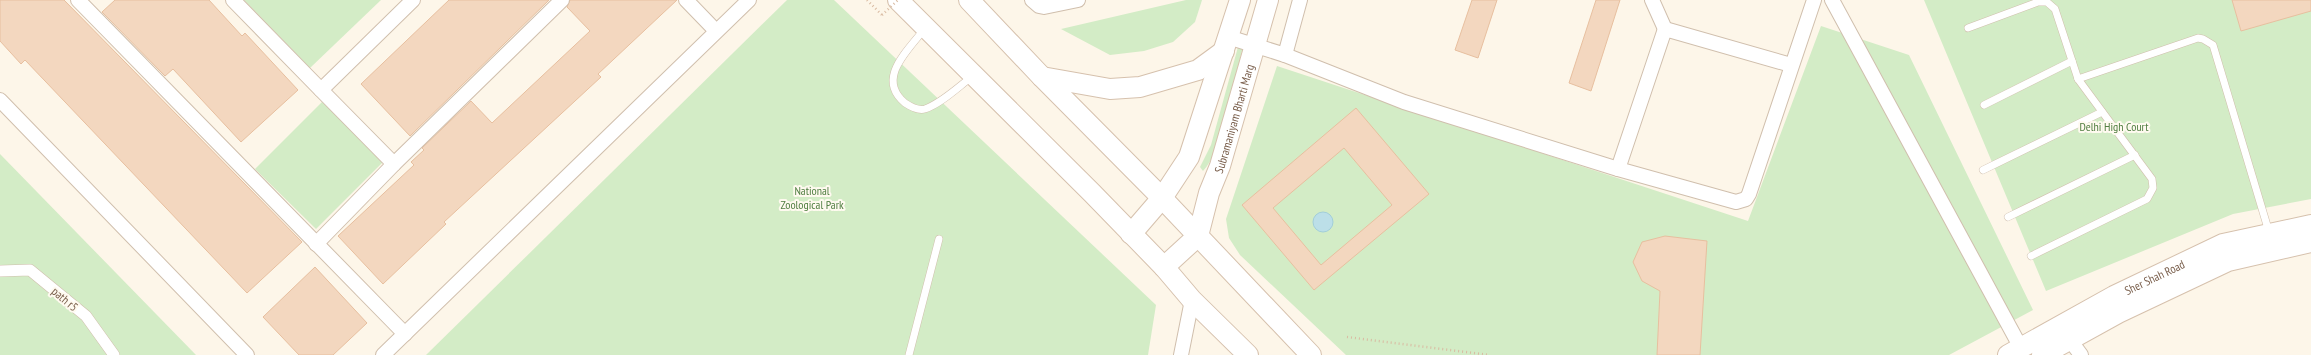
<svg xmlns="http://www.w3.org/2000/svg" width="2311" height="355" font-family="'PT Sans Narrow',sans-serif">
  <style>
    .green { fill: #d3ecc6 }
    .water { fill: #bcdfe8; stroke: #a2ceda }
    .building { fill: #f3d7bf; stroke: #e7bf9f; fill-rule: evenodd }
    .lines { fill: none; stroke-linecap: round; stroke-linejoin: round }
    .service-casing { stroke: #d0bfad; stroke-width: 8 }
    .pedestrian-casing { stroke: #d0bfad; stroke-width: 12 }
    .minor-casing { stroke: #d0bfad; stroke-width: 16 }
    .secondary-casing { stroke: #d6c1ad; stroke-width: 22 }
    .path { stroke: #d9bba2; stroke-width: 2.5; stroke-dasharray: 1 3; stroke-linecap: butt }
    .service { stroke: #fff; stroke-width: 7 }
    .pedestrian { stroke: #fff; stroke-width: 11 }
    .minor { stroke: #fff; stroke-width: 14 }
    .secondary { stroke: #fff; stroke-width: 20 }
    .path-bridge { stroke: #d9bba2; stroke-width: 2.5; stroke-dasharray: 1 3; stroke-linecap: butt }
    .labels { text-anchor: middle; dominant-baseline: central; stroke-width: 4; stroke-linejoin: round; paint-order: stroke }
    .street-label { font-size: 12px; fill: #795e4b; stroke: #fffaf0 }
    .park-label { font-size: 12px; fill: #517f42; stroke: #fffaf0 }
  </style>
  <rect width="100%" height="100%" fill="#fdf6e9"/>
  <g class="green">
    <polygon points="244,0 381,0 310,68"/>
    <polygon points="787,0 834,0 1156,305 1148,355 426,355"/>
    <polygon points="1186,0 1202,0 1195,22 1173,42 1144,51 1110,55 1061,29"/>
    <polygon points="1924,0 2311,0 2311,199 2233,214 2046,291"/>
    <polygon points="1821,26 1909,55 2033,310 1949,355 1346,355 1240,255 1229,238 1226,219 1277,66 1748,221"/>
    <path d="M1238,47l4,1v3c-8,28 -19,101 -39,120l-3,-4 11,-22z"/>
    <polygon points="322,102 383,162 316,229 255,169"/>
    <polygon points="0,154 196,355 0,355"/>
  </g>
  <circle class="water" cx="1323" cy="222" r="10"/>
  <g class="building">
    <polygon points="0,0 64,0 302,242 247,293 25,60 21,64 0,41"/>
    <polygon points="115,0 209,0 242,36 245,33 298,90 241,142 173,69 165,76 102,12"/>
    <polygon points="449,0 549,0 410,136 361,84"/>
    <polygon points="570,0 677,0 598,74 601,77 444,222 446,224 383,284 338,236 414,165 411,162 424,150 422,148 471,101 492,123 590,31 567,7"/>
    <polygon points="1472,0 1497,0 1478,58 1455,50"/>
    <polygon points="1596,0 1620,0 1591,91 1569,83"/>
    <polygon points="2232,0 2311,0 2311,11 2241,31"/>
    <path d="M1356,108l73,86 -115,96 -72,-85zM1344,148l48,57 -71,60 -48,-57z"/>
    <polygon points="1665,236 1707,241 1700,355 1657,355 1660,291 1642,281 1633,262 1642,242"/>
    <polygon points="315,267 367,323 333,355 299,355 263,317"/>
  </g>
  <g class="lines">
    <g class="service-casing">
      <g id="service">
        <path d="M925,28c-16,22 -50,50 -20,75 6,4 13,8 20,6 17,-6 34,-23 48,-33"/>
        <polyline points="1968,28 2038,2 2047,2 2055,9 2078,79 2198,38 2203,39 2213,45 2269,232"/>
        <polyline points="1984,105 2072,61"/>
        <polyline points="1983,170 2102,112"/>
        <polyline points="2008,217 2135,155"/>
        <polyline points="2031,256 2147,199 2153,188 2152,179 2078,79"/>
        <polyline points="909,355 939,239"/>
      </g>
    </g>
    <g class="pedestrian-casing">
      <polyline id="pedestrian" points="0,271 30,270 86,316 114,355"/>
    </g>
    <g class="minor-casing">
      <g id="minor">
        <polyline points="78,0 405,334"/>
        <polyline points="233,0 321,90 413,0"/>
        <polyline points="686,0 716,31"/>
        <polyline points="1032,0 1039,6 1044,7 1078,0"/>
        <polyline points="1652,0 1665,29"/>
        <polyline points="1832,0 2021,348"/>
        <polyline points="1228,37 1285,55 1404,102 1618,169 1736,202 1746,199 1749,194 1814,0"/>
        <polyline points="1285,55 1300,0"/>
        <polyline points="321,90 394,164"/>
        <polyline points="0,100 247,355"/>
        <polyline points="1618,169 1665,29 1791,65"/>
        <polyline points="316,244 394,164 562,0"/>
        <polyline points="2070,340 2081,355"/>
        <polyline points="383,355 749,0"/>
        <polyline points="1181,355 1192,300"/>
      </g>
    </g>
    <g class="secondary-casing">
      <g id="secondary">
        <polyline points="898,0 1092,193 1164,267 1192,300 1248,355"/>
        <polyline points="969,0 1042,77 1162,198 1311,355"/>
        <polyline points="1042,77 1110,89 1140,87 1198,70 1224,51"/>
        <polyline points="1131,234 1162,198 1189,157 1240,0"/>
        <path id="s1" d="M1198,236l11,-43 11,-27 48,-166"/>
        <polyline points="1164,267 1198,236"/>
        <path id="s2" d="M2008,355l106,-59 109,-52 88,-19"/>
        <polyline points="2042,355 2118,313 2228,261 2311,242"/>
      </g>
    </g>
    <g class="path">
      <polyline points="867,0 882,15"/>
      <polyline points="1347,337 1489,355"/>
    </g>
    <use href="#service" class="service"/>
    <use href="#pedestrian" class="pedestrian"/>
    <use href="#minor" class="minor"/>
    <use href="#secondary" class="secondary"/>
    <polyline class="path-bridge" points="882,15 898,0"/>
  </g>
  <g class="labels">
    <g class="street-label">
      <text stroke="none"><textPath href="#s1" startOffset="123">Subramaniyam Bharti Marg</textPath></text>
      <text stroke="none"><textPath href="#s2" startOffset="166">Sher Shah Road</textPath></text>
      <text transform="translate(65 299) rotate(40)">path r5</text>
    </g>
    <g class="park-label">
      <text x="2114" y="126">Delhi High Court</text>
      <text x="812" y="190">National<tspan x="812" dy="14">Zoological Park</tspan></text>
    </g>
  </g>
</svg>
